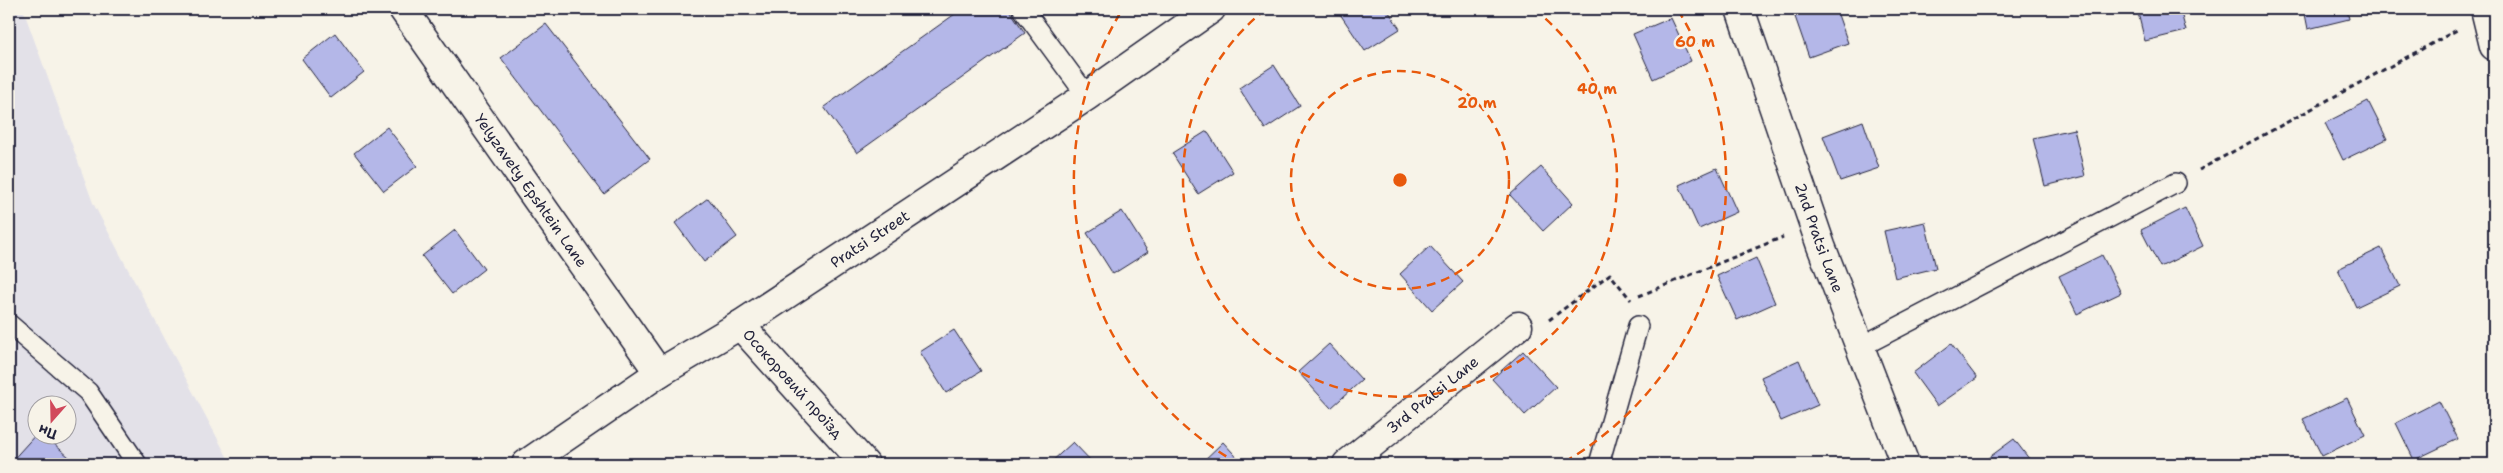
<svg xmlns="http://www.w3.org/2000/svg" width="2503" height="473" font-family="'Shantell Sans',sans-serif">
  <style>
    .built { fill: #e3e1e8; fill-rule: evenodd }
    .building { fill: #b4b7e8; stroke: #22223b }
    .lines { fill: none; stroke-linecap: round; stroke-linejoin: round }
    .lane-casing { stroke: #22223b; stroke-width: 22 }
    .street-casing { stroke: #22223b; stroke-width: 31 }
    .secondary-casing { stroke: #22223b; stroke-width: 31 }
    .path { stroke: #22223b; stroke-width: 3; stroke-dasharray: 5 4; stroke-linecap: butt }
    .lane { stroke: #f7f3e8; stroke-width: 19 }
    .street { stroke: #f7f3e8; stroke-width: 28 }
    .secondary { stroke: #f7f3e8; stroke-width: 28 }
    .ring { fill: none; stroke: #e8590c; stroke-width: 2.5; stroke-dasharray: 9 6 }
    .labels { text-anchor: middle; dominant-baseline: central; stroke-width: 4.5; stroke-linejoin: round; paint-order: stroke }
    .street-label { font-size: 15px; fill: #22223b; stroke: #f7f3e8 }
    .centre { fill: #e8590c; stroke: #f7f3e8; stroke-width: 2.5 }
    .ring-label { font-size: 15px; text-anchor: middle; font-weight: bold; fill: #e8590c; stroke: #f7f3e8; stroke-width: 4.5; stroke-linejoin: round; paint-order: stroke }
  </style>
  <rect width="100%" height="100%" fill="#f7f3e8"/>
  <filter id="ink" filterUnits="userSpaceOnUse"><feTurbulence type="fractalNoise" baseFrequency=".02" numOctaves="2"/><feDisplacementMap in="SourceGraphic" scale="10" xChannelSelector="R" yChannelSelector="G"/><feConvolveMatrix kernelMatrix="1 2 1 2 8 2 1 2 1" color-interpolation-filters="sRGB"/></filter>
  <g filter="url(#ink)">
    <path class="built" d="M9,9h14l70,194 138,261h-222zM38,406h30v30h-30z"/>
    <g class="building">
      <polygon points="962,9 1009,9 1025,33 857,153 824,107"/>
      <polygon points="1342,9 1387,9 1400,29 1365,51 1338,11"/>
      <polygon points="1799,9 1836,9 1848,43 1809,57 1793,11"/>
      <polygon points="2137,9 2180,9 2186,31 2145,41"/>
      <polygon points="2304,9 2347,9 2349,19 2308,29"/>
      <polygon points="1671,18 1691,61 1653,79 1633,34"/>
      <polygon points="546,24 650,159 604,194 501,58"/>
      <polygon points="335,33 364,72 331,98 302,59"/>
      <polygon points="1274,65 1300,106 1265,129 1239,88"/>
      <polygon points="2368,101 2387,139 2343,160 2325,123"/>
      <polygon points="1863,121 1879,168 1840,181 1823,136"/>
      <polygon points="387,127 417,166 384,191 354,153"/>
      <polygon points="2074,129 2085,176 2045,186 2033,138"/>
      <polygon points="1207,131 1233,172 1198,194 1172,153"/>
      <polygon points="1541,167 1573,203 1543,231 1510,195"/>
      <polygon points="1717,168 1737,212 1699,229 1679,185"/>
      <polygon points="708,198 737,237 704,262 675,223"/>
      <polygon points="2185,208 2203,246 2160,267 2141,230"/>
      <polygon points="1122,211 1148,252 1113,274 1087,233"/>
      <polygon points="1925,222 1936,268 1895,278 1884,231"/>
      <polygon points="455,230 484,269 452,294 422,256"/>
      <polygon points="1430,246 1463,282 1432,310 1400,274"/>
      <polygon points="2381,248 2400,286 2356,307 2338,269"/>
      <polygon points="2102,255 2121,293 2077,314 2059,276"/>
      <polygon points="1756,258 1775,303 1737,320 1717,276"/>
      <polygon points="954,330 981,371 946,393 920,352"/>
      <polygon points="1329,344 1362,380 1331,408 1298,372"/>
      <polygon points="1951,344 1977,378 1937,406 1913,373"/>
      <polygon points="1523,351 1556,387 1525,415 1492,379"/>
      <polygon points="1799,360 1818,405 1781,421 1761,377"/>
      <polygon points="2347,398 2365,435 2322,456 2303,419"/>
      <polygon points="2439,401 2458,439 2414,460 2396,423"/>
      <polygon points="38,432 38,436 45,436 77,464 9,464"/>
      <polygon points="2014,439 2033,464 1980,464"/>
      <polygon points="1073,442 1094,464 1049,464"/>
      <polygon points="1223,442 1243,464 1200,464"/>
    </g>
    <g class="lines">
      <g class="lane-casing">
        <g id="lane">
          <polyline points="1023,9 1087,96"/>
          <polyline points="9,324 88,392 137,464"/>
          <polyline points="1860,347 2176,183"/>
          <polyline points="1599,464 1638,326"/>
        </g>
      </g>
      <g class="street-casing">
        <g id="street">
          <path id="s1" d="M403,9l256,364"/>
          <path id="s2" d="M1740,9l81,237 84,218"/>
          <path id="s3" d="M740,325l125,139"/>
          <path id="s4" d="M526,464l133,-91 81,-48 347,-229 124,-87"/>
          <path id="s5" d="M1347,464l171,-138"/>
        </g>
      </g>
      <g class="secondary-casing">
        <polyline id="secondary" points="2485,9 2494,46"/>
      </g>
      <g class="path">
        <polyline points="2199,170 2457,30"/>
        <polyline points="1639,296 1783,237"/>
        <polyline points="1549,320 1610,274 1631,300"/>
      </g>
      <use href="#lane" class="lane"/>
      <use href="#street" class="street"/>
      <use href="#secondary" class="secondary"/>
    </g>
  </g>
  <g class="ring">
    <circle cx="1400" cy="180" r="109"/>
    <path d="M1534 9A217 217 0 1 1 1266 9"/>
    <path d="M1239 464A326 326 0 0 1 1122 10M1678 10A326 326 0 0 1 1561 464"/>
  </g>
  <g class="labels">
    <g class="street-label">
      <text stroke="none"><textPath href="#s1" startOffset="222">Yelyzavety Epshtein Lane</textPath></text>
      <text stroke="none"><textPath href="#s2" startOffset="242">2nd Pratsi Lane</textPath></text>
      <text stroke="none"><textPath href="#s4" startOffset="411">Pratsi Street</textPath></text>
      <text stroke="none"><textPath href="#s3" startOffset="79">Осокоровий проїзд</textPath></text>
      <text stroke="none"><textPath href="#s5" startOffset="110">3rd Pratsi Lane</textPath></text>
    </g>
  </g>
  <circle cx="1400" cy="180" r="8" class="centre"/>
  <g class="ring-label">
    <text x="1695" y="47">60 m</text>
    <text x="1597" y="94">40 m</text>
    <text x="1477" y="108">20 m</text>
  </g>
  <rect width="2503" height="473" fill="none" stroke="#f7f3e8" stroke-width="30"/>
  <rect x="15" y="15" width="2473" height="443" fill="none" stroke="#22223b" stroke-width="2" filter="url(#ink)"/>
  <g transform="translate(52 420) rotate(200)"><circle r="24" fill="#f7f3e8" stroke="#a29fa3"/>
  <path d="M0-4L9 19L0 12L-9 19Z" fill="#d1495b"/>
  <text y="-8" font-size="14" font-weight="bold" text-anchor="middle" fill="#22223b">Пн</text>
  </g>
</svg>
